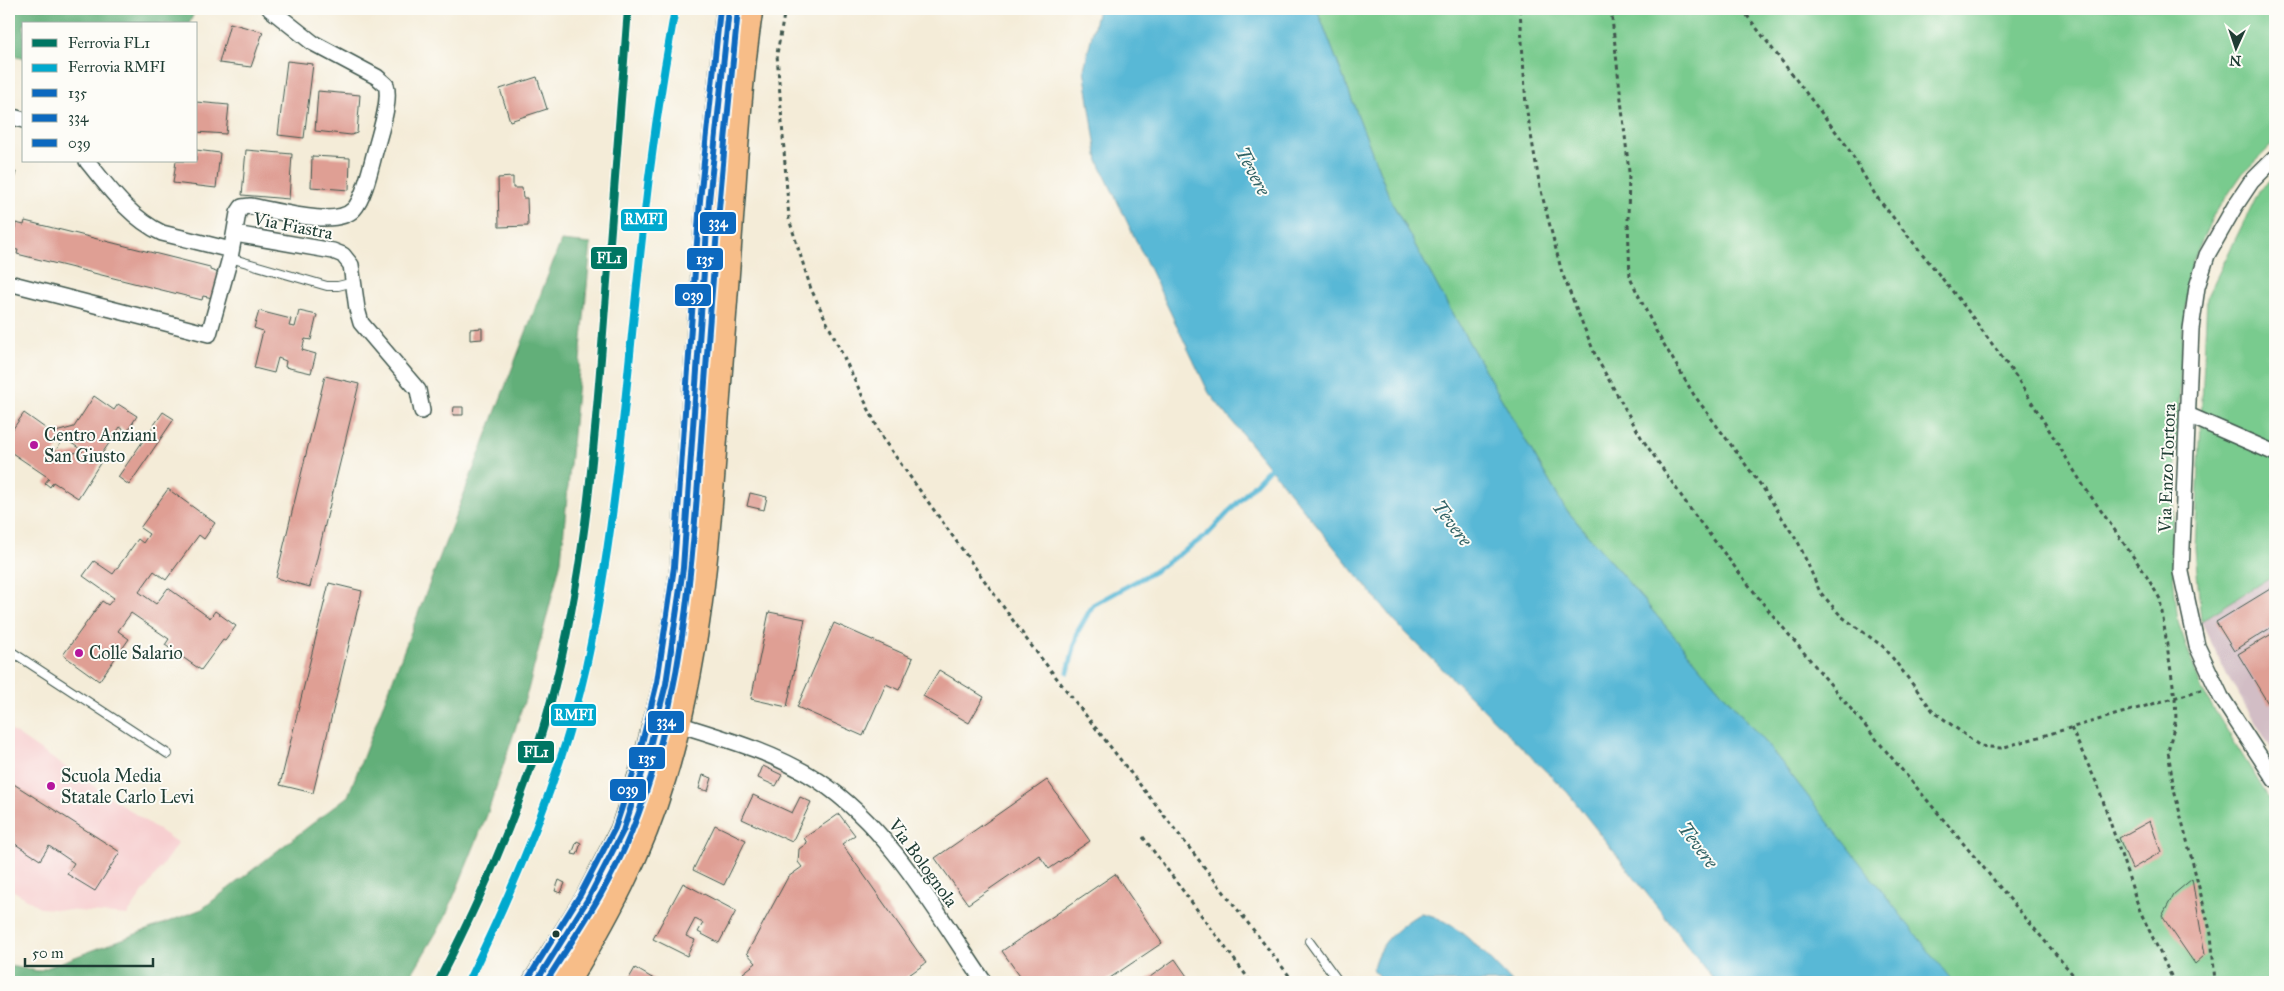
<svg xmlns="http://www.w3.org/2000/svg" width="2284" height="991" font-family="'IM FELL Great Primer',serif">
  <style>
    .built { fill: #f7cfd0 }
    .industrial { fill: #d2bdc5 }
    .green { fill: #79cb8e; stroke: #4c8461 }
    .forest { fill: #62af79; stroke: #407656 }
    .water { fill: #58b8d6; stroke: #3c7a85 }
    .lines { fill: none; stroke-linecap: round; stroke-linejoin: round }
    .stream { stroke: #58b8d6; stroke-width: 5 }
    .building { fill: #df9f94; fill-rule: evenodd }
    .lane-casing { stroke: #3f574d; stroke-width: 10 }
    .street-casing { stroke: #3f574d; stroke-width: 18 }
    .primary-casing { stroke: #3f574d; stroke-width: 28 }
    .path { stroke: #3f574d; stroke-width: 3; stroke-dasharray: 4 4; stroke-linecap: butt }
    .lane { stroke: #fff; stroke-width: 8 }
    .street { stroke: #fff; stroke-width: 15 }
    .primary { stroke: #f7bd88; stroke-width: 25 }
    .bus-1-casing { stroke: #fdfcf7; stroke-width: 10 }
    .bus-2-casing { stroke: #fdfcf7; stroke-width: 10 }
    .bus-3-casing { stroke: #fdfcf7; stroke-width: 10 }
    .bus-1 { stroke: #0c69bf; stroke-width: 6 }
    .bus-2 { stroke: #0c69bf; stroke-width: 6 }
    .bus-3 { stroke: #0c69bf; stroke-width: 6 }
    .rail-1-casing { stroke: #fdfcf7; stroke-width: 11 }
    .rail-2-casing { stroke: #fdfcf7; stroke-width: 11 }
    .rail-1 { stroke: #007663; stroke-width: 8 }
    .rail-2 { stroke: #00a9ce; stroke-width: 8 }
    .poi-dot { fill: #b5179e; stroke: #fdfcf7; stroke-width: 2 }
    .bus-dot { fill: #1f3d34; stroke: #fdfcf7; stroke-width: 2 }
    .labels { text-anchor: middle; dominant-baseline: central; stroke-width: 4; stroke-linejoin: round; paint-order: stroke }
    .street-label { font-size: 18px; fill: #1f3d34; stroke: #fdfcf7 }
    .poi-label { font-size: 18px; fill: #1f3d34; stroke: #fdfcf7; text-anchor: start }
    .water-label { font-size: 19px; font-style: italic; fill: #306265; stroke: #fdfcf7 }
    .line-badge { stroke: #fdfcf7; stroke-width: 2 }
    .badge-label { font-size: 14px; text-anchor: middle; font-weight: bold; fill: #fff }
  </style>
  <rect width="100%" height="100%" fill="#fdfcf7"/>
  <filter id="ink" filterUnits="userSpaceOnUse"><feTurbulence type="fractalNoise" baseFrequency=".02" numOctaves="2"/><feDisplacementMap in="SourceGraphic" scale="10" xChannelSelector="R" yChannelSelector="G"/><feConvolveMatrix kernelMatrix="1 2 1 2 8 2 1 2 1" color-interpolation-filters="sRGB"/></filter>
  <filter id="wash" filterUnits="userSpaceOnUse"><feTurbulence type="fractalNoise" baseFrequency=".0096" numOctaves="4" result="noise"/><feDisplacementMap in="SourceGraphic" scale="20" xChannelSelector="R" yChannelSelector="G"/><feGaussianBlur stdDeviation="1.12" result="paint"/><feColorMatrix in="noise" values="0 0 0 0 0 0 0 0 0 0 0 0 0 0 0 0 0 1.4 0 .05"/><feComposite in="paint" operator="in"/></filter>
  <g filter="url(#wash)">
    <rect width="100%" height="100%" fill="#f4ecd8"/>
    <polygon class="built" points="9,729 178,843 127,915 41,908 9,888"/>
    <polygon class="industrial" points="2275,574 2275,755 2227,675 2201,621"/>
    <g class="green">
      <polygon points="1317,9 2275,9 2275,142 2243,173 2213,216 2192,263 2183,331 2171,554 2178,622 2202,690 2275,808 2275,982 1951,982 1778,758 1564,507 1453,315 1390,199"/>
      <polygon points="2275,177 2275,574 2201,621 2195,548 2207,297 2260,189"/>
    </g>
    <g class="forest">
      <polygon points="9,9 196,9 189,24 24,24 24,58 9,54"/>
      <polygon points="561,241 591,244 561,561 528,690 487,815 445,918 407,982 9,982 9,966 38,971 202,909 348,796"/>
    </g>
    <g class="water">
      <polygon points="1098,9 1317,9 1390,199 1453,315 1564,507 1778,758 1953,982 1716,982 1568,793 1395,622 1209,393 1098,161 1084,69"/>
      <path d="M1421,913c34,5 68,45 91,69h-129l-10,-13c4,-25 27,-44 48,-56z"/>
    </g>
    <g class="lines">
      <polyline class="stream" points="1068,672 1078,631 1093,605 1155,571 1207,535 1270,468"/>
    </g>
    <g id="blocks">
      <g class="building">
        <polygon points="230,23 263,32 251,67 219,63"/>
        <polygon points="287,61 313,64 304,138 278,135"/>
        <polygon points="537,77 547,109 510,121 500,89"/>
        <polygon points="318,91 360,95 357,133 351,135 315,131"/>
        <polygon points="196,102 229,105 226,134 196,132"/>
        <polygon points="196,150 220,153 216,188 173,183 176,161 196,161"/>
        <polygon points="246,150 292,154 289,199 242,195"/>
        <polygon points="312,156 350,158 349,190 311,187"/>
        <polygon points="9,170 16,172 9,198"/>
        <polygon points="513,177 513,188 522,188 523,198 527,198 528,226 499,227 498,178"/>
        <polygon points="25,221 210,267 210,270 219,273 213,298 203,296 202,300 17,254 18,250 10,249 16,223 24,225"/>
        <polygon points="259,311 291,319 289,326 295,327 299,311 317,315 311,340 305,339 302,350 316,354 311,373 285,367 286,361 278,358 274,373 254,368 263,331 254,328"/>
        <polygon points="482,328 482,339 470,340 470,329"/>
        <polygon points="325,376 359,384 310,587 276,578"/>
        <path d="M94,396l20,14 4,-6 19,12 -10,16 -7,-5 -19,28 3,2 -26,41 -25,-16 -3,5 -5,-4 4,-5 -37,-25 -3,4v-25l1,1 14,-20 28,20 22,-6zM64,438l19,13 -32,7z"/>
        <polygon points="454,407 463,407 463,415 453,415"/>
        <polygon points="163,412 174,419 129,485 118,477"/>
        <polygon points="168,489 215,523 204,539 199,535 166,580 154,571 139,592 156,604 168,588 210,618 215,611 236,626 225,641 223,640 201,670 165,645 169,639 131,613 118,631 129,639 99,681 63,655 102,601 108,605 114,598 83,576 94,561 113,574 138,539 143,543 149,534 140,528"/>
        <polygon points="750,493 767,497 764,510 747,506"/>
        <polygon points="329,583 362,591 313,793 280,785"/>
        <polygon points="2275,586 2275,625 2234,651 2216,622"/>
        <polygon points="769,612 805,619 787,707 751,699"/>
        <polygon points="834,623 913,658 899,690 886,684 863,736 797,707"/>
        <polygon points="2275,632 2275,701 2269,705 2238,654"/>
        <polygon points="939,670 984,697 969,723 923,696"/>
        <polygon points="763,766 782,775 776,786 758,778"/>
        <polygon points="703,775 712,778 708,791 699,789"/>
        <polygon points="1047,780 1090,841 1049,869 1039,855 968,904 935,858"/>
        <polygon points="9,781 120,852 95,891 67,874 74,863 49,846 40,860 9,840"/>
        <polygon points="753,795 792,813 800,797 811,802 792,842 742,819"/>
        <polygon points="839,814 855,835 842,844 926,963 899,982 750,982 743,973 756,963 747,953 788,877 802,867 798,862 799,849 807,843 804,838"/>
        <polygon points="2150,821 2161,852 2132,869 2119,838"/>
        <polygon points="715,825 746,840 724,885 693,870"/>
        <polygon points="577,841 581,843 577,855 572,854"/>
        <polygon points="1115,874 1162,943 1104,982 1024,982 1002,951"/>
        <polygon points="2192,879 2205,955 2195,964 2162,916 2174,894"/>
        <polygon points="559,880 565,883 561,893 555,891"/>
        <polygon points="683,883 736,911 719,943 698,932 703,923 695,919 686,936 695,940 687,956 653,939"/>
        <polygon points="1175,959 1191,982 1143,982"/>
        <polygon points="635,968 659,982 627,982"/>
      </g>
    </g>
  </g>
  <g filter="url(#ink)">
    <use href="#blocks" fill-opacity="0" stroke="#3f574d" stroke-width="1"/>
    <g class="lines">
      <g class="lane-casing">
        <g id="lane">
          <polyline points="230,258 327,286 338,286 354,282"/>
          <polyline points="9,650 168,754"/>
          <polyline points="1309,941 1339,982"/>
        </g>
      </g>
      <g class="street-casing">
        <g id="street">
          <polyline points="9,116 24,120"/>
          <polyline points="2275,158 2251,182 2235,206 2207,255 2197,287 2191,329 2181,572 2197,646 2221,697 2275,780"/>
          <path d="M87,161c22,27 43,57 75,72l69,17"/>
          <polyline points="235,234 333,251 343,255 351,265 357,309 361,323 418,390 422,411"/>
          <path d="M9,283l200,51 21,-76 8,-45 4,-6 8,-1c25,4 86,23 104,3 11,-12 17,-44 22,-61 4,-16 15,-47 10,-63l-9,-8 -64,-34 -43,-34"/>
          <polyline points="2188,415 2275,453"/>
          <path d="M678,724c48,15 98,29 141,57 71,47 117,131 165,201"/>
        </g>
      </g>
      <g class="primary-casing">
        <g id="primary">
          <polyline points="536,982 588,899 623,831 646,761 666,684 683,568 709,201 729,9"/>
          <path d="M566,982c40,-65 75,-130 97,-204 33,-108 43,-220 51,-333 6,-87 12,-174 19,-261 4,-59 8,-117 17,-175"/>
        </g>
      </g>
      <g class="path">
        <polyline points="785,9 777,54 789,219 811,289 883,439 1027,640 1294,982"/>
        <polyline points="1520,9 1526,106 1540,187 1562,273 1596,357 1641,437 1693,513 1765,606 2079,982"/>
        <polyline points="1611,9 1629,172 1628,221 1630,278 1656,331 1694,395 1763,488 1799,544 1820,592 1841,616 1885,648 1933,711 1980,746 2001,748 2201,690"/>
        <polyline points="1742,9 1846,145 1876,196 1965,307 2017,378 2083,485 2144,572 2160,599 2175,698 2176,719 2168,751 2174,790 2211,934 2215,982"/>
        <polyline points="2071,728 2098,786 2140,911 2174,982"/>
        <polyline points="1143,837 1251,982"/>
      </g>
      <use href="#lane" class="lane"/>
      <use href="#street" class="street"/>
      <use href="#primary" class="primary"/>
      <g class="bus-1-casing">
        <polyline id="bus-1" points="536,982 588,899 623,831 646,761 666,684 683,568 709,201 729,9"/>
      </g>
      <g class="bus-2-casing">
        <path id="bus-2" d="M546,982c30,-48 64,-96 85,-149 58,-143 63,-299 74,-451 9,-124 20,-248 33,-372"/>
      </g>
      <g class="bus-3-casing">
        <polyline id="bus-3" points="529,977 580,895 615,828 638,759 657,682 674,567 700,200 720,9"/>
      </g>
      <use href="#bus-1" class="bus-1"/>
      <use href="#bus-2" class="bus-2"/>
      <use href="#bus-3" class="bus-3"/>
      <g class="rail-1-casing">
        <path id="rail-1" d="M438,982c51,-98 94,-200 120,-309 28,-115 37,-235 46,-353 8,-104 16,-207 24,-311"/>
      </g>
      <g class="rail-2-casing">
        <path id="rail-2" d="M468,982c49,-101 93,-205 118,-315 31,-141 40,-286 56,-429 8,-77 19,-153 33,-229"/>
      </g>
      <use href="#rail-1" class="rail-1"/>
      <use href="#rail-2" class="rail-2"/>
    </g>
  </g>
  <g class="poi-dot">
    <circle cx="34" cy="445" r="5"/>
    <circle cx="79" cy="653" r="5"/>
    <circle cx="51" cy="786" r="5"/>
  </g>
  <circle class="bus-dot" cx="556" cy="934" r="4.5"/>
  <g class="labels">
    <g class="street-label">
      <text transform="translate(293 226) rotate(11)">Via Fiastra</text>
      <text transform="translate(2167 468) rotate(-88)">Via Enzo Tortora</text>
      <text transform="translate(923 863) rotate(54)">Via Bolognola</text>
    </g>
    <g class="poi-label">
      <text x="44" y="435">Centro Anziani<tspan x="44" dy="21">San Giusto</tspan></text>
      <text x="89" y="653">Colle Salario</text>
      <text x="61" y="776">Scuola Media<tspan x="61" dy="21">Statale Carlo Levi</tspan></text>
    </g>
    <g class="water-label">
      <text transform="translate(1253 171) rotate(62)">Tevere</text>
      <text transform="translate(1452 523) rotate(53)">Tevere</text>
      <text transform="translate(1698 845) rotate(53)">Tevere</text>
    </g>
  </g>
  <g class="line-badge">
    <rect x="620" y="208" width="48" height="24" rx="5" fill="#00a9ce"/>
    <rect x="699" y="211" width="38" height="24" rx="5" fill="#0c69bf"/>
    <rect x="590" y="246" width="38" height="24" rx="5" fill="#007663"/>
    <rect x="686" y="247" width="38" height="24" rx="5" fill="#0c69bf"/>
    <rect x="674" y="283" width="38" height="24" rx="5" fill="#0c69bf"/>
    <rect x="550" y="703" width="47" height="24" rx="5" fill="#00a9ce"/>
    <rect x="647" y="710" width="38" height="24" rx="5" fill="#0c69bf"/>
    <rect x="517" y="740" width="38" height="24" rx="5" fill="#007663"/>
    <rect x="628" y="746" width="38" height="24" rx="5" fill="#0c69bf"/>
    <rect x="609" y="778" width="38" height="24" rx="5" fill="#0c69bf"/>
  </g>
  <g class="badge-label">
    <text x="644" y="224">RMFI</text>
    <text x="718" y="227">334</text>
    <text x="609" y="263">FL1</text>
    <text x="705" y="264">135</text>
    <text x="693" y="300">039</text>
    <text x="574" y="720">RMFI</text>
    <text x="666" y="726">334</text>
    <text x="536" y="757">FL1</text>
    <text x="647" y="763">135</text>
    <text x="628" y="794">039</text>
  </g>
  <rect width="2284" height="991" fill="none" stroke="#fdfcf7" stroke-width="30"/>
  <rect x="22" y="22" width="175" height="140" fill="#fdfcf7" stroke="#a4b0a9"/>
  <rect x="32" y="39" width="25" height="8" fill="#007663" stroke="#a4b0a9"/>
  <text x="68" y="48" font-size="15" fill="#1f3d34">Ferrovia FL1</text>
  <rect x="32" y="64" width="25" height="8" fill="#00a9ce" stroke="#a4b0a9"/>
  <text x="68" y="72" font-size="15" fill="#1f3d34">Ferrovia RMFI</text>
  <rect x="32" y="89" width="25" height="8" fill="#0c69bf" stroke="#a4b0a9"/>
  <text x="68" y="98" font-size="15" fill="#1f3d34">135</text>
  <rect x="32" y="114" width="25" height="8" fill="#0c69bf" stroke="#a4b0a9"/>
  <text x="68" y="122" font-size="15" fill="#1f3d34">334</text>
  <rect x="32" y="139" width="25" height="8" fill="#0c69bf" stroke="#a4b0a9"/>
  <text x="68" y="148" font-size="15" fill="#1f3d34">039</text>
  <g transform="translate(2236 48) rotate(183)" stroke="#fdfcf7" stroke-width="4" paint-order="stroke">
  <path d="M0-4L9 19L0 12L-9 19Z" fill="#1f3d34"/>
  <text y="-8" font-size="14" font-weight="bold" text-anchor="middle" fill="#1f3d34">N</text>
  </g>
  <path d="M25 958v8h128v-8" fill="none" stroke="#1f3d34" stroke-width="2.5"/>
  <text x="32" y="958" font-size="15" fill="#1f3d34" stroke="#fdfcf7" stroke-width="4" paint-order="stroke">50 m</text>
</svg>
